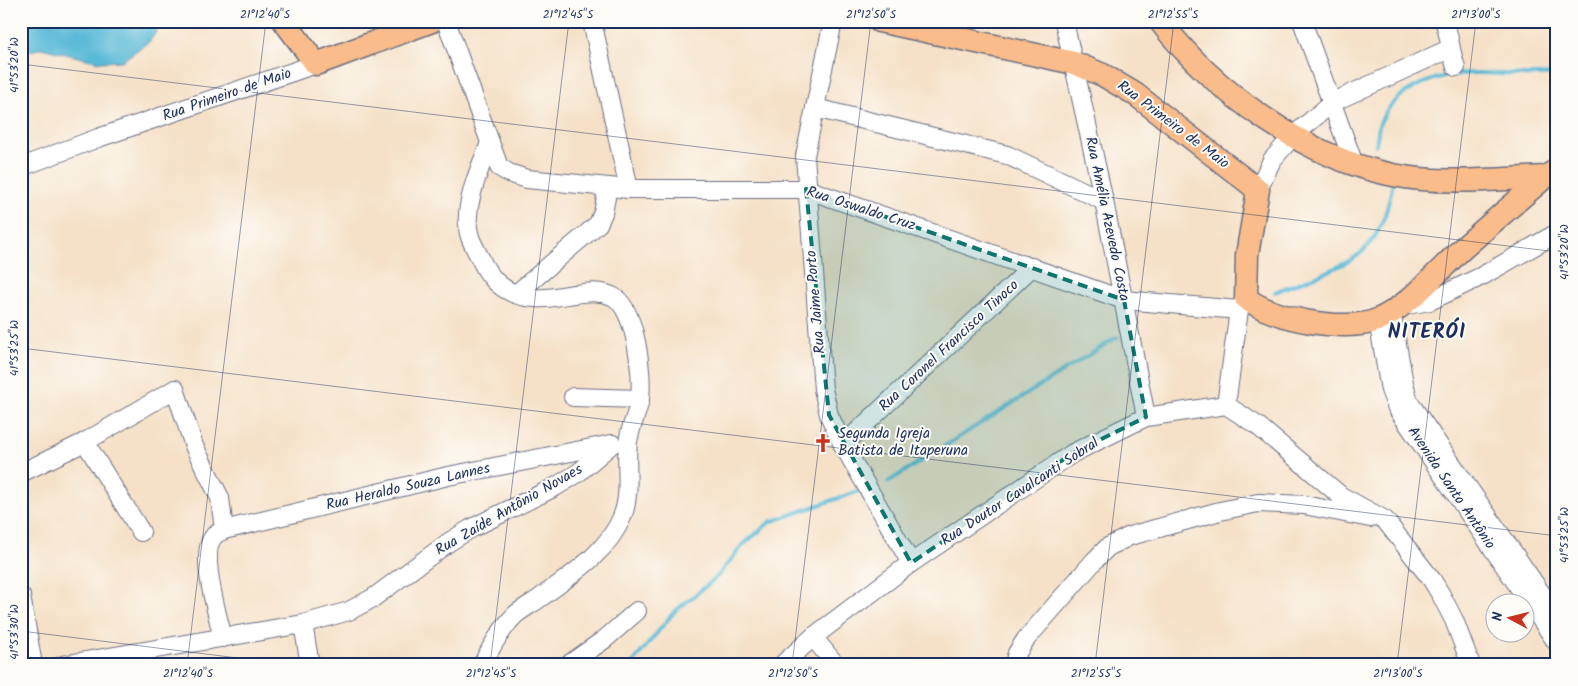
<svg xmlns="http://www.w3.org/2000/svg" width="1578" height="686" font-family="Kalam,sans-serif">
  <style>
    .water { fill: #59b9d7; stroke: #3a749a }
    .lines { fill: none; stroke-linecap: round; stroke-linejoin: round }
    .stream { stroke: #59b9d7; stroke-width: 4 }
    .minor-casing { stroke: #686d83; stroke-width: 20 }
    .major-casing { stroke: #686d83; stroke-width: 25 }
    .minor { stroke: #fff; stroke-width: 18 }
    .major { stroke: #f9bc8a; stroke-width: 22 }
    .marked { fill: #0f766e; fill-opacity: 0.2; stroke: #0f766e; stroke-width: 4; stroke-dasharray: 10 6; stroke-linejoin: round }
    .ticks { fill: none; stroke: #1b2f5e; stroke-width: 1; stroke-opacity: 0.45 }
    .labels { text-anchor: middle; dominant-baseline: central; stroke-width: 4; stroke-linejoin: round; paint-order: stroke }
    .street-label { font-size: 15px; fill: #1b2f5e; stroke: #fdfcf7 }
    .poi-label { font-size: 15px; fill: #1b2f5e; stroke: #fdfcf7; text-anchor: start }
    .district-label { font-size: 20px; font-weight: bold; letter-spacing: 1px; fill: #1b2f5e; stroke: #fdfcf7 }
    .neatline { fill: none; stroke: #1b2f5e; stroke-width: 2 }
    .ticks-label { font-size: 12px; text-anchor: middle; fill: #1b2f5e }
  </style>
  <rect width="100%" height="100%" fill="#fdfcf7"/>
  <filter id="ink" filterUnits="userSpaceOnUse"><feTurbulence type="fractalNoise" baseFrequency=".02" numOctaves="2"/><feDisplacementMap in="SourceGraphic" scale="10" xChannelSelector="R" yChannelSelector="G"/><feConvolveMatrix kernelMatrix="1 2 1 2 8 2 1 2 1" color-interpolation-filters="sRGB"/></filter>
  <filter id="wash" filterUnits="userSpaceOnUse"><feTurbulence type="fractalNoise" baseFrequency=".0096" numOctaves="4" result="noise"/><feDisplacementMap in="SourceGraphic" scale="20" xChannelSelector="R" yChannelSelector="G"/><feGaussianBlur stdDeviation="1.12" result="paint"/><feColorMatrix in="noise" values="0 0 0 0 0 0 0 0 0 0 0 0 0 0 0 0 0 1.4 0 .05"/><feComposite in="paint" operator="in"/></filter>
  <g filter="url(#wash)">
    <rect width="100%" height="100%" fill="#f6e1c8"/>
    <polygon class="water" points="21,21 163,21 150,41 122,61 99,62 41,48 21,54"/>
    <g class="lines">
      <g class="stream">
        <path d="M1376,145c1,-7 2,-15 4,-22 16,-37 60,-50 97,-50 27,0 52,5 80,0"/>
        <path d="M1275,292c21,-9 72,-25 88,-41 19,-18 26,-45 30,-70"/>
        <polyline points="888,482 1117,337"/>
        <polyline points="631,665 674,612 716,578 743,545 770,522 862,490"/>
      </g>
    </g>
  </g>
  <g filter="url(#ink)">
    <g class="lines">
      <g class="minor-casing">
        <g id="minor">
          <polyline points="446,21 499,167 509,173 527,179 629,189 806,189 1124,300 1239,310"/>
          <polyline points="592,21 629,189"/>
          <polyline points="833,21 805,156 823,389 829,415 843,445 911,563"/>
          <polyline points="1064,21 1104,201 1146,417"/>
          <polyline points="1302,21 1354,164"/>
          <path d="M1444,21c6,15 6,30 12,46"/>
          <polyline points="815,108 1007,155 1104,201"/>
          <polyline points="21,167 98,138 316,64"/>
          <polyline points="1258,190 1272,160 1293,136 1333,102 1449,49"/>
          <polyline points="516,294 598,224 603,213 608,187"/>
          <polyline points="1400,306 1430,301 1482,276 1557,233"/>
          <polyline points="1391,311 1404,383 1409,402 1557,616"/>
          <polyline points="1378,320 1390,390 1397,408 1557,643"/>
          <polyline points="573,397 640,399"/>
          <polyline points="1226,405 1239,310 1244,301"/>
          <polyline points="85,442 141,532"/>
          <polyline points="843,445 1032,267"/>
          <polyline points="21,473 85,442 175,389 194,446 220,498 224,530"/>
          <polyline points="21,596 33,665"/>
          <polyline points="303,624 310,665"/>
          <polyline points="813,637 836,665"/>
          <path d="M223,638c-5,-22 -25,-85 -9,-102 2,-3 7,-4 10,-6l224,-54 164,-32"/>
          <polyline points="62,665 303,624 349,611 373,598 449,542 470,529 555,487 578,473 612,444"/>
          <path d="M482,665c9,-18 19,-36 33,-50 8,-7 17,-11 25,-17 31,-23 67,-45 82,-81 10,-24 3,-51 6,-75 2,-15 10,-29 12,-44 3,-23 -4,-91 -28,-102 -27,-11 -58,7 -86,1 -20,-4 -34,-15 -43,-33 -4,-9 -10,-18 -13,-27 -9,-26 10,-71 20,-94"/>
          <polyline points="568,665 605,639 637,611"/>
          <polyline points="782,665 813,637 911,563 1073,453 1146,417 1226,405 1258,426 1341,496 1385,520 1432,580 1441,595 1454,620 1471,665"/>
          <polyline points="1014,665 1017,653 1026,639 1095,560 1108,547 1130,536 1220,511 1258,503 1304,505 1370,518"/>
        </g>
      </g>
      <g class="major-casing">
        <g id="major">
          <polyline points="284,21 316,64 432,21"/>
          <path d="M879,21l195,42 29,12 32,19 123,96 -11,65 -1,43c25,21 100,35 131,22 30,-12 60,-48 85,-71 27,-24 55,-48 83,-72l12,-7"/>
          <path d="M1160,21c53,70 146,137 233,154 50,10 103,4 152,2"/>
        </g>
      </g>
      <use href="#minor" class="minor"/>
      <use href="#major" class="major"/>
    </g>
  </g>
  <path class="marked" d="M806,189l318,111 22,117 -73,36 -162,110 -82,-148z"/>
  <path class="ticks" d="M21,64l1536,188M21,348l1536,188M21,631l273,34M187,665l79,-644M490,665l79,-644M792,665l79,-644M1095,665l79,-644M1397,665l79,-644"/>
  <defs>
    <g id="church-bare" transform="scale(1.5)"><path d="M-1.2-6h2.4v3.5h3.3v2.4h-3.3V6h-2.4V-.1h-3.3v-2.4h3.3Z" fill="#c8321e" stroke="#fdfcf7" stroke-width="2.5" paint-order="stroke"/></g>
  </defs>
  <g fill-rule="evenodd">
    <use href="#church-bare" x="823" y="443"/>
  </g>
  <g class="labels">
    <g class="street-label">
      <text transform="translate(227 95) rotate(-19)">Rua Primeiro de Maio</text>
      <text transform="translate(1173 125) rotate(37)">Rua Primeiro de Maio</text>
      <text transform="translate(861 209) rotate(18)">Rua Oswaldo Cruz</text>
      <text transform="translate(1107 219) rotate(78)">Rua Amélia Azevedo Costa</text>
      <text transform="translate(816 302) rotate(-95)">Rua Jaime Porto</text>
      <text transform="translate(949 346) rotate(-43)">Rua Coronel Francisco Tinoco</text>
      <text transform="translate(408 487) rotate(-13)">Rua Heraldo Souza Lannes</text>
      <text transform="translate(1451 488) rotate(56)">Avenida Santo Antônio</text>
      <text transform="translate(1020 492) rotate(-33)">Rua Doutor Cavalcanti Sobral</text>
      <text transform="translate(509 510) rotate(-30)">Rua Zaíde Antônio Novaes</text>
    </g>
    <g class="poi-label">
      <text x="838" y="434">Segunda Igreja<tspan x="838" dy="17">Batista de Itaperuna</tspan></text>
    </g>
    <g class="district-label">
      <text x="1427" y="333">NITERÓI</text>
    </g>
  </g>
  <rect width="1578" height="686" fill="none" stroke="#fdfcf7" stroke-width="55"/>
  <g transform="translate(1510 618) rotate(277)"><circle r="24" fill="#fdfcf7" stroke="#a3aaba"/>
  <path d="M0-4L9 19L0 12L-9 19Z" fill="#c8321e"/>
  <text y="-8" font-size="14" font-weight="bold" text-anchor="middle" fill="#1b2f5e">N</text>
  </g>
  <rect x="28" y="28" width="1522" height="630" class="neatline"/>
  <g class="ticks-label">
    <text x="265" y="18">21°12'40"S</text>
    <text x="568" y="18">21°12'45"S</text>
    <text x="871" y="18">21°12'50"S</text>
    <text x="1173" y="18">21°12'55"S</text>
    <text x="1476" y="18">21°13'00"S</text>
    <text transform="translate(14 65) rotate(-90)" y="4">41°53'20"W</text>
    <text transform="translate(1564 252) rotate(-90)" y="4">41°53'20"W</text>
    <text transform="translate(14 348) rotate(-90)" y="4">41°53'25"W</text>
    <text transform="translate(1564 535) rotate(-90)" y="4">41°53'25"W</text>
    <text transform="translate(14 632) rotate(-90)" y="4">41°53'30"W</text>
    <text x="188" y="677">21°12'40"S</text>
    <text x="491" y="677">21°12'45"S</text>
    <text x="793" y="677">21°12'50"S</text>
    <text x="1096" y="677">21°12'55"S</text>
    <text x="1398" y="677">21°13'00"S</text>
  </g>
</svg>
